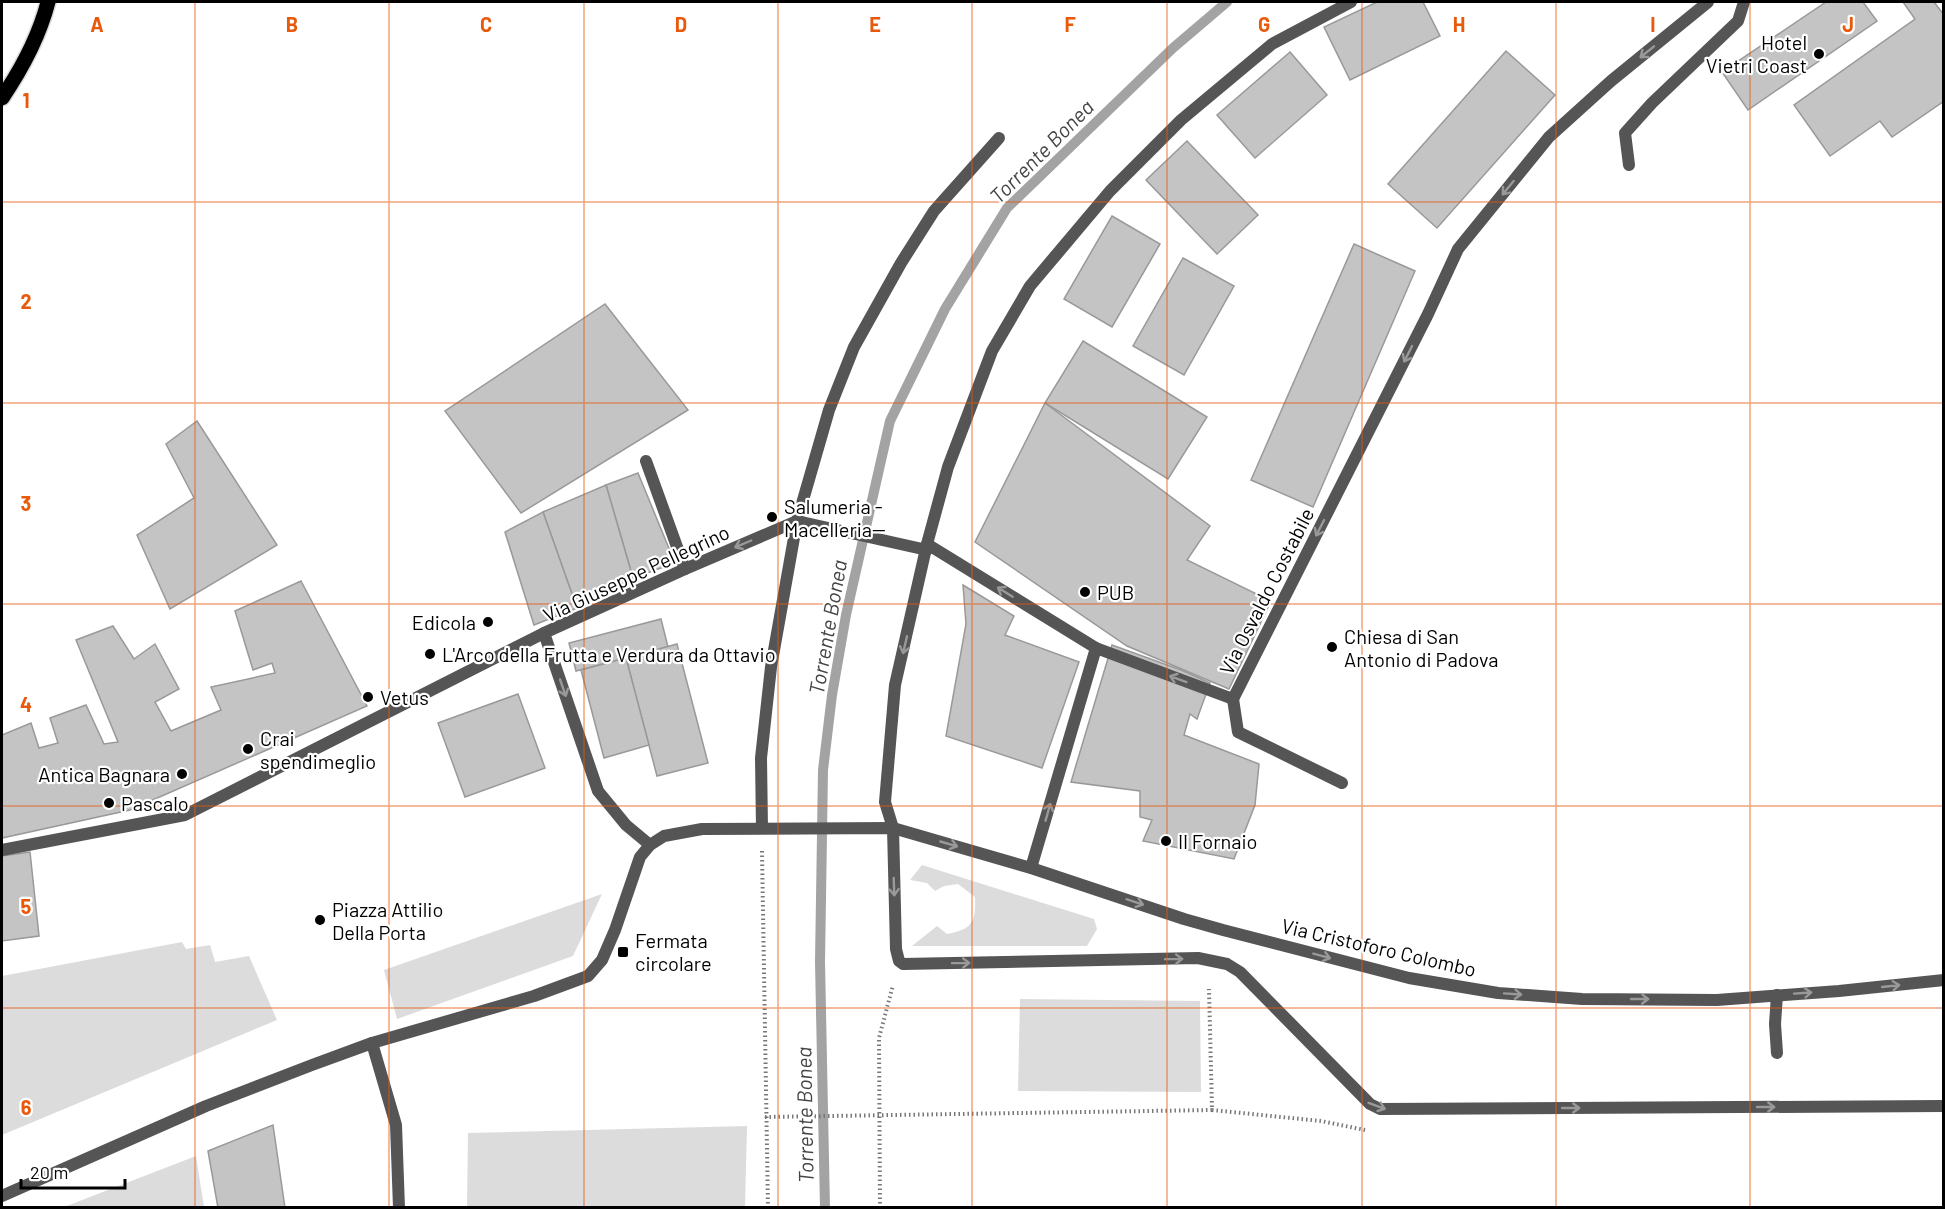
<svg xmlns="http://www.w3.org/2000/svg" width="1945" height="1209" font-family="Barlow,sans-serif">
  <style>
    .green { fill: #dcdcdc }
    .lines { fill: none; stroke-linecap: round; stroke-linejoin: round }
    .stream { stroke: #a3a3a3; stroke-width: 10 }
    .building { fill: #c4c4c4; stroke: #999; stroke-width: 1.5 }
    .primary-casing { stroke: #dbdbdb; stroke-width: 18 }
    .path { stroke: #777; stroke-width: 4; stroke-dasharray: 1.5 3; stroke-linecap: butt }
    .service { stroke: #555; stroke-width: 12 }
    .pedestrian { stroke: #555; stroke-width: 12 }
    .minor { stroke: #555; stroke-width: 12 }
    .tertiary { stroke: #555; stroke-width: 12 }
    .primary { stroke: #000; stroke-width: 15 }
    .oneway { stroke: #999 }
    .grid { fill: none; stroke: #e8590c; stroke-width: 1.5; stroke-opacity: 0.55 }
    .poi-dot { fill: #000; stroke: #fff; stroke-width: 2 }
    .labels { text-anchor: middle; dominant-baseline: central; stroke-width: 4.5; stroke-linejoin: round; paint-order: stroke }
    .poi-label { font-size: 20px; fill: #000; stroke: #fff; text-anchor: start }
    .street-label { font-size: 20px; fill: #000; stroke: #fff }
    .water-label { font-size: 21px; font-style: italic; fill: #444; stroke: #fff }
    .grid-label { font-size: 20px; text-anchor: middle; font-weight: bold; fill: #e8590c; stroke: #fff; stroke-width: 4.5; stroke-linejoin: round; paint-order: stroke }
  </style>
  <rect width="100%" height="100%" fill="#fff"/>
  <g class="green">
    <path d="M922,865l172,54 3,10 -10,17h-175l25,-20 10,8c25,-5 29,-11 28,-37l-17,-13 -14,2 -9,5 -8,-8 -17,-3z"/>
    <polygon points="602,894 573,956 397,1019 384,970"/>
    <polygon points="182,942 186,949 210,945 215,962 249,956 277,1020 2,1135 2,976"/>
    <polygon points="1020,999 1200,1001 1201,1092 1018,1091"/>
    <polygon points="747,1126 745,1207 467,1207 468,1133"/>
    <polygon points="196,1156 204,1207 64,1207"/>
  </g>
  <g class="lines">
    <polyline class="stream" points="825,1208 820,962 823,770 832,695 846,615 890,421 945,309 1007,208 1173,48 1227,2"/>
  </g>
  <g class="building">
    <polygon points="1377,2 1423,2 1440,36 1350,80 1324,27"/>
    <polygon points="1826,2 1863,2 1877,21 1748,110 1722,72"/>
    <polygon points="1903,2 1934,2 1944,15 1944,101 1892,137 1880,121 1830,156 1794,105 1915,19"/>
    <polygon points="1506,51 1555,95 1437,228 1388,184"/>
    <polygon points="1290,52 1327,95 1255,158 1217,115"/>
    <polygon points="1187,141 1258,215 1217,254 1146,180"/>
    <polygon points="1112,216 1160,244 1112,327 1064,299"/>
    <polygon points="1354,244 1415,271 1313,507 1251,480"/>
    <polygon points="1183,258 1234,286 1184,375 1133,346"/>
    <polygon points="605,304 688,410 521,513 445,411"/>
    <polygon points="1083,341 1207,417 1168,479 1045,403"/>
    <polygon points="1045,403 1210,526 1187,560 1271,601 1229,689 1127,646 975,542"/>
    <polygon points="197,421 277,545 170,609 137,535 194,498 166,444"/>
    <polygon points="638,473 675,563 633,578 606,485"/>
    <polygon points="606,485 633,578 577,608 543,512"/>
    <polygon points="543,512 577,608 534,625 505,532"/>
    <polygon points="301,581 367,706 130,810 2,838 2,735 31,723 39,748 58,743 50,718 86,705 104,744 118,742 76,640 113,626 134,659 155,644 179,689 155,702 171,731 221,710 211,687 275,673 272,663 253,670 235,611"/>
    <polygon points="963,585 1014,616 1005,635 1079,662 1042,768 946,736 966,624"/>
    <polygon points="661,619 668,647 576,671 569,643"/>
    <polygon points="677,644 708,763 657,776 626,658"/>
    <polygon points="1112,645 1181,670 1210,683 1197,719 1190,714 1184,735 1259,764 1255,805 1234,859 1143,841 1152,820 1140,817 1140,791 1071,782"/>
    <polygon points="626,658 649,745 604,758 581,670"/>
    <polygon points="518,694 545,768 465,797 438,723"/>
    <polygon points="30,852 39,936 2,941 2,856"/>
    <polygon points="273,1125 285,1208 218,1208 208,1151"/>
  </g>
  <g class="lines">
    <g class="primary-casing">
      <path id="primary" d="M2,98c21,-31 37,-61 46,-96"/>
    </g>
    <g class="path">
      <polyline points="762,851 768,1208"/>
      <polyline points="1212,1110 1321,1121 1365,1130"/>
      <polyline points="765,1117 1212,1110 1209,989"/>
      <polyline points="880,1208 879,1038 893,985"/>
    </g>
    <g class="service">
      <polyline points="1629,165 1625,133 1652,103 1738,21 1744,2"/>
      <polyline points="893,828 896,949 899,961 903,964 1198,958 1227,964 1240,972 1370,1104 1380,1109 1944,1106"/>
      <polyline points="1777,995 1775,1024 1777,1053"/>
      <polyline points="372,1043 396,1125 399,1208"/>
    </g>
    <g class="pedestrian">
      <polyline points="797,521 927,550"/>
      <polyline points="2,850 185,815 544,633"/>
    </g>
    <g class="minor">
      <polyline points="646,461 685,569"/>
      <polyline points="927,544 948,467 992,351 1030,286 1110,191 1181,120 1272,44 1351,2"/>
      <polyline points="1233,699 1428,314 1458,249 1549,137 1611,81 1708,2"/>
      <polyline points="1233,699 1238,732 1342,783"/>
      <polyline points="762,828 761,758 771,667 797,521 829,410 854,347 901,263 934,211 999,138"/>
      <polyline points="893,828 885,802 895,685 927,544 1096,648 1233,699"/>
      <polyline points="650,845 626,825 598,791 544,633 685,569 797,521"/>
      <polyline points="1031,868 1096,648"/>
    </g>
    <polyline class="tertiary" points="2,1196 206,1106 312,1065 372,1043 534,996 588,976 602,960 615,930 640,857 650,845 664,836 702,829 893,828 1031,868 1184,919 1223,930 1409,978 1498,993 1582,999 1717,1000 1839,991 1944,980"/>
    <use href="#primary" class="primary"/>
  </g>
  <defs><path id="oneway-shaft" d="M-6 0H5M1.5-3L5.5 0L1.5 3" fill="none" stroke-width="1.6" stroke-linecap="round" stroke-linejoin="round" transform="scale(1.5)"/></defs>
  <g class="oneway">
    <use href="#oneway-shaft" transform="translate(1647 52) rotate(141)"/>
    <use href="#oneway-shaft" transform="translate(1508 188) rotate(129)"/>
    <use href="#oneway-shaft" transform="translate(1408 354) rotate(117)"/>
    <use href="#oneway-shaft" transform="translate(1320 528) rotate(117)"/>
    <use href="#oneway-shaft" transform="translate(743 544) rotate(157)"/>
    <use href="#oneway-shaft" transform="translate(1005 592) rotate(-148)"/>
    <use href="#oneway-shaft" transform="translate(905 645) rotate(103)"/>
    <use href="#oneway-shaft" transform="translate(1178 679) rotate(-160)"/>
    <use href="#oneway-shaft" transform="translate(563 688) rotate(71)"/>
    <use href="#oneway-shaft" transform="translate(1048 812) rotate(-74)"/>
    <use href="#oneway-shaft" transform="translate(949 844) rotate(16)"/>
    <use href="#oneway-shaft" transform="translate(894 887) rotate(88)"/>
    <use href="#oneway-shaft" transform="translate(1135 902) rotate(18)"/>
    <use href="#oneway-shaft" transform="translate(1322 956) rotate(15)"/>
    <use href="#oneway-shaft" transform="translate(1174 959) rotate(-1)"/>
    <use href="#oneway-shaft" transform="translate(961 963) rotate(-1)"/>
    <use href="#oneway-shaft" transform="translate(1891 986) rotate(-6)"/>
    <use href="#oneway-shaft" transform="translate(1803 993) rotate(-4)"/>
    <use href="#oneway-shaft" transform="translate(1513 994) rotate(4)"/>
    <use href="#oneway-shaft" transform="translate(1640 999)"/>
    <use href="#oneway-shaft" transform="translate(1377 1106) rotate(20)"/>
    <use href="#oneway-shaft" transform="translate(1766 1107)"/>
    <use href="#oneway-shaft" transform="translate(1571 1108)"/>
  </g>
  <path class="grid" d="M195,2v1206M389,2v1206M584,2v1206M778,2v1206M972,2v1206M1167,2v1206M1362,2v1206M1556,2v1206M1750,2v1206M2,202h1942M2,403h1942M2,604h1942M2,806h1942M2,1008h1942"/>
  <g class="poi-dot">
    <circle cx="1819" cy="54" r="6"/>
    <circle cx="772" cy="517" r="6"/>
    <circle cx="1085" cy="592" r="6"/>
    <circle cx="488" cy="622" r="6"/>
    <circle cx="1332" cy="647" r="6"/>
    <circle cx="430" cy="654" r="6"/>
    <circle cx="368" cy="697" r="6"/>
    <circle cx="248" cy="749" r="6"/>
    <circle cx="182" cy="774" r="6"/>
    <circle cx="109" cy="803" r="6"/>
    <circle cx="1166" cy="841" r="6"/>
    <circle cx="320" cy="920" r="6"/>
    <rect x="617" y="946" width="12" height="12" rx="3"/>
  </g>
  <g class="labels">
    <g class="poi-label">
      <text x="1807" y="42" text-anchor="end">Hotel<tspan x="1807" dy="23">Vietri Coast</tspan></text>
      <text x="784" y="506">Salumeria -<tspan x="784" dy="23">Macelleria--</tspan></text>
      <text x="1097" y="592">PUB</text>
      <text x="476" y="622" text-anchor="end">Edicola</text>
      <text x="1344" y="636">Chiesa di San<tspan x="1344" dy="23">Antonio di Padova</tspan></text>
      <text x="442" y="654">L'Arco della Frutta e Verdura da Ottavio</text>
      <text x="380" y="697">Vetus</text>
      <text x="260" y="738">Crai<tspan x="260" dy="23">spendimeglio</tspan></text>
      <text x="170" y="774" text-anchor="end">Antica Bagnara</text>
      <text x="121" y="803">Pascalo</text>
      <text x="1178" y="841">Il Fornaio</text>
      <text x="332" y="909">Piazza Attilio<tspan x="332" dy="23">Della Porta</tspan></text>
      <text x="635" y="940">Fermata<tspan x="635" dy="23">circolare</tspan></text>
    </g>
    <g class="street-label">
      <text transform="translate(636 573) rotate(-25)">Via Giuseppe Pellegrino</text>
      <text transform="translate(1266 591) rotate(-63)">Via Osvaldo Costabile</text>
      <text transform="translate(1379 947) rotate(13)">Via Cristoforo Colombo</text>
    </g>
    <g class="water-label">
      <text transform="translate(1041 151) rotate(-45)">Torrente Bonea</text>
      <text transform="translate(827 627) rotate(-80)">Torrente Bonea</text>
      <text transform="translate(804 1115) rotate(-91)">Torrente Bonea</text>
    </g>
  </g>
  <g class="grid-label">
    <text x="97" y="32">A</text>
    <text x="292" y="32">B</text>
    <text x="486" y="32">C</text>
    <text x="681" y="32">D</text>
    <text x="875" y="32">E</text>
    <text x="1070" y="32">F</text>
    <text x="1264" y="32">G</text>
    <text x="1459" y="32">H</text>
    <text x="1653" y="32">I</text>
    <text x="1848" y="32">J</text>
    <text x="26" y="108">1</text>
    <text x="26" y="309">2</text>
    <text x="26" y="511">3</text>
    <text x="26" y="712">4</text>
    <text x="26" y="914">5</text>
    <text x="26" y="1115">6</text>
  </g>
  <rect width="1945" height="1209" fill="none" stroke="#000000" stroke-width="6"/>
  <path d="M21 1179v9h104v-9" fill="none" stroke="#000000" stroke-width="3"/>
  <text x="30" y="1179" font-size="18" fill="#000000" stroke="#ffffff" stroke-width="4.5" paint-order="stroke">20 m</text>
</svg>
